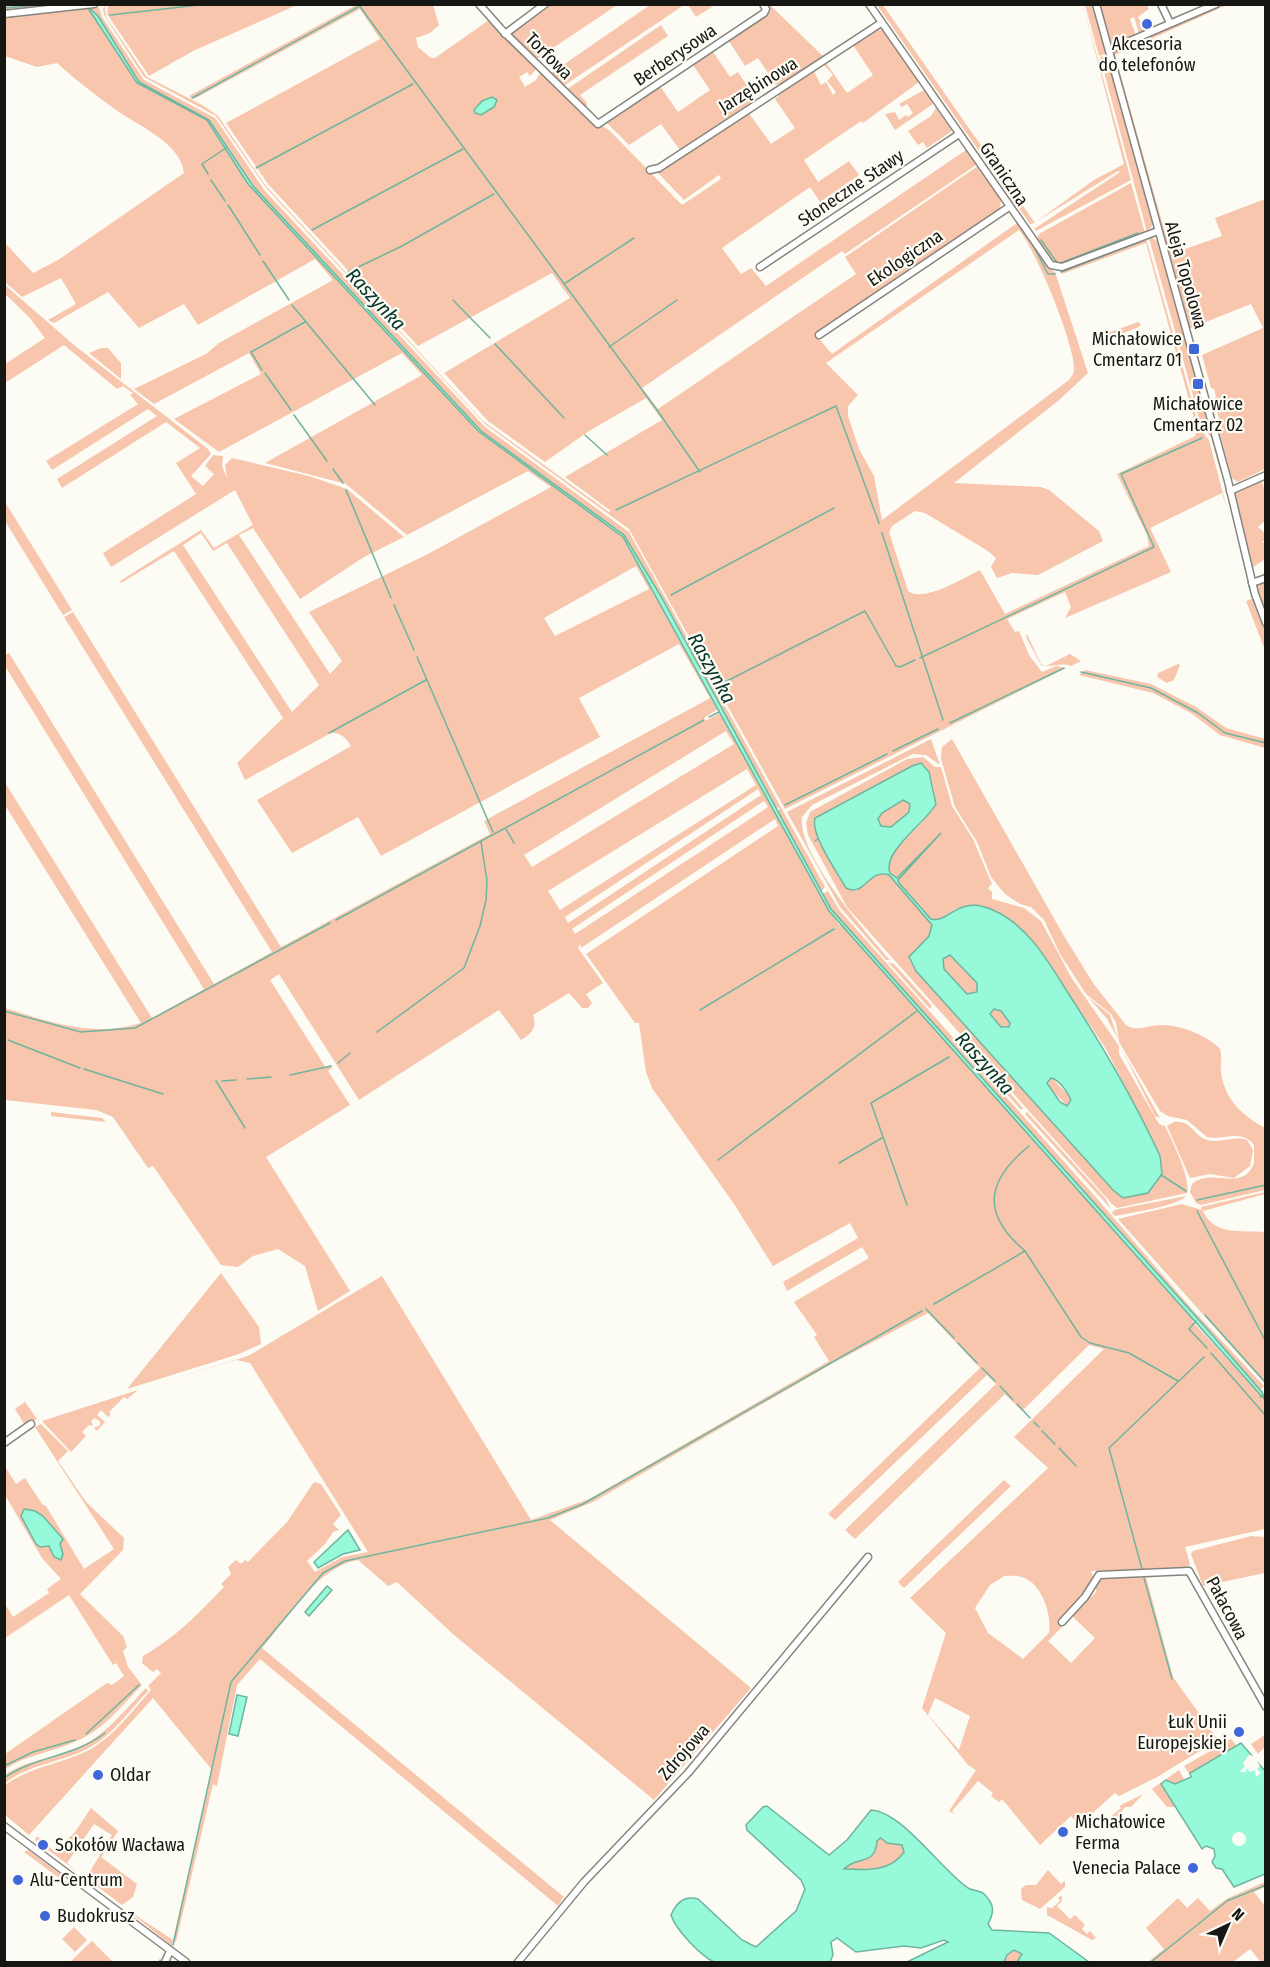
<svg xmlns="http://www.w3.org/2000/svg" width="1270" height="1967" font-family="'Fira Sans Condensed',sans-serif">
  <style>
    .green { fill: #f8c5ad; fill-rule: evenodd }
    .water { fill: #95f9da; stroke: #6fb59e; stroke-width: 1.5; fill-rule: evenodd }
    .pier { fill: #fcfcf4 }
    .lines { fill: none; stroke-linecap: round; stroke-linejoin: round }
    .stream { stroke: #6fb59e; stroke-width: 1.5 }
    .minor-casing { stroke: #85857e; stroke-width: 9 }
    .minor { stroke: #fff; stroke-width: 6 }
    .poi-dot { fill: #4067d9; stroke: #fcfcf4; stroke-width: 2 }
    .labels { text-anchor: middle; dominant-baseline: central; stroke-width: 4.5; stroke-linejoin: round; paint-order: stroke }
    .poi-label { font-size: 18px; fill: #161613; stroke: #fcfcf4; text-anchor: start }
    .street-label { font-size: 18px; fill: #161613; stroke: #fcfcf4 }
    .water-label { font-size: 20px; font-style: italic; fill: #043429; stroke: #fcfcf4 }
  </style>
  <rect width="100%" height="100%" fill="#fcfcf4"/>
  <g class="green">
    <polygon points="127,4 297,4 297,5 193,51 149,76 107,14 108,6"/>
    <polygon points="65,5 11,10 5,11 5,6"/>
    <path d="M356,5h77l6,20 -9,8 -14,5 2,9 13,11h4l54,-38 48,48 -7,8 -3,-4 -8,5 6,10 11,-7 4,-7 5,1 53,53 3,-2 9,6 72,74 39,-26 -2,-4 -35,25 -27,-28 91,-60 23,32 24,-16 -20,-29 4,-3 -2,-4 37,-21 7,14 5,-3 7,13 3,-3 -9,-11 6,-6 -9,-10 2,-2 21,30 26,-18 -20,-30 23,-16 6,1 37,52 -56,41 -2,-2 -57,39 14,22 31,-21 10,14 -39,27 -10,-15 -88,61 19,26 10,-6 15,18 200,-136 10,15 -131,89 -3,-3 -200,137 16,21 198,-135 -11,-17 133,-91 23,34 -1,9 -184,126 16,19 185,-131c8,10 29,46 38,49l33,101 -30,28 -104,82 87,4 8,3 50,41 4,10 -65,34 -26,-2 -15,5 -6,-11 5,-9 -8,-7 -63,-38 -10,-2 -23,15 -3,6 19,59c16,12 55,-13 72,-21l25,44 144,-68 -2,-11 -30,-61 78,-38 2,-7 -51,-186 -84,31 -1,-3 85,-33 54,191 9,11 18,69 -5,-16 -72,35 21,44 -106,46 6,-11 -6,-15 -58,27 8,13 4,-1 10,24 13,17 14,-6 10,2 -281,141 -156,-280 -144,-105 -218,-235 -51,-73 -72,-39 -40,-62 -1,-6 2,-3 1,11 41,60 57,29 14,10 48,70 217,235 126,91 2,-1 -46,-34 97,-57 -16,-22 -57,33 -44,31 -57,-41 -44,-48 126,-75 -18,-25 -134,73 -150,-162 -42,-61 154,-84 -20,-30 -166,90 -5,-3zM491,97l6,5 -16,13 -7,-6zM1019,230c16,18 55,113 55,138 0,5 -2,8 -5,12l-187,140 -8,-44 -15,-27 -11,-33v-10l10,-11 -32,-32z"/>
    <polygon points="548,5 617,5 538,58 532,57 510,33"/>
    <polygon points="650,5 684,5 562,87 550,74"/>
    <polygon points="688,5 715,5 696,17"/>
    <polygon points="765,5 770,5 824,57 789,80 776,85 758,58 745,66 729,41 771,11"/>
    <polygon points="877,5 883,5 1035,223 1030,224"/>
    <polygon points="1083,5 1131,180 1036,231 1034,229 1120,172 1118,171 1037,221 1094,180 1124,164"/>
    <polygon points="1085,5 1094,5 1108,53 1099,56"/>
    <polygon points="1098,5 1147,5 1149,9 1138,17 1145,30 1139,33 1134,17 1130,19 1136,36 1110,47"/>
    <polygon points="1222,5 1227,5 1115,55 1171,254 1222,236 1215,218 1265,199 1265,469 1238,482 1232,478 1220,434 1222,431 1214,399 1216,396 1214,389 1211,388 1202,355 1263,328 1251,304 1188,329 1112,54 1113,51"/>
    <polygon points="99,7 102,17 144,80 215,118 265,191 485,427 629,532 825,887 822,891 815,881 777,812 780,808 775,807 662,599 632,547 618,530 481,431 253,186 209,120 139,82 91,8"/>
    <path d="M89,8l48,75 70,37 41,64 230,247 145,106 95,172 -14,9 1,3 15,-8 96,176 23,36 3,1 74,83v3l3,-1 275,309 -2,1 73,79v129l-80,18 5,17 -3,5 -96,2 3,8 -7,13 -27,31 3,3 -15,15 23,22 24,-25 -23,-22 16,-16 2,2 -2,-2 8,-8v-9l3,-4 47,-2 27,100 45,63 -61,37 -38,19 -4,-3 -36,32 -8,-9 -31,29 -38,-46 -3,3 -8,-6 2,-3 -15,-12 -26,30 3,3 -6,-3 27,-41 -8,-5 -46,-57 24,-75 -36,-35 138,-130 -34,-31 90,-88 -15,-4 -67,66 -17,-17 -150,145 -10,-9 151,-146 -9,-9 -152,145 -7,-6 152,-146 -52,-55 -93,49 -240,139 -45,19 201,168 -97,112 -200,-165 -57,-53 -9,4 -30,-26c-41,7 -70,58 -96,88l302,249 -6,9 -298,-247 -23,26 -20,101 -4,-2 -37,158 -3,-2 -1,6 -46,-37 47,31 39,-170 -59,-72 -124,137 -24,-20v-30c27,-19 53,-20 82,-34 26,-13 45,-40 64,-61l-3,-4 13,-13 -4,-4 -4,3 -11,-9 1,-7c33,-19 53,-40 81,-69l-3,-3 10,-10 -3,-7 8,-7 5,4 4,-4 3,2 39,-40 27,-40 7,2 20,31 -8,9 6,6 -6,2 -8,12 -18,17 8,11 27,-15 26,-5 -118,-189 -14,-3 -93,28 105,-32 134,-80 149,244 58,-21 240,-138 -15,-24 3,-2 -23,-33 75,-44 -7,-11 -75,44 -4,-9 75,-44 -8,-15 -77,43 -39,-62 -82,-116 -6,-16 -7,-49h-4l-49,-69 192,-128 -3,-7 -194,129 -1,-4 -2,4 25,35 -17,11 6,9 -4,5h-6l-13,-15 -36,22c5,12 -2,19 -12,25l-22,-30 -140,90 -80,-126 -9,6 56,88 5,-3 1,3 -4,3 22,34 -84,52 84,134 -32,20 -13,-45 -27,-17 -25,7 -15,11 -17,-2 -68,-99 -5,2 -35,-51 -17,-7 -91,-10v-92c44,14 89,30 136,15l-136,-218 -1,-24 148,237 52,-29 -199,-323v-11l4,-2 205,331 58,-32 -208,-335 9,-5 208,335 209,-113 -6,-13 226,-123 -31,-54 -100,54 21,39 -219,119 -23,-39 -66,36 -35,-53 94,-54c-4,-7 -10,-14 -20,-13l-86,47 -8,-17 46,-45 -109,-167 -53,32 -1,-2 81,-51 13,18 39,-23 -18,-35 -124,77 -8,-14 93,-59 -20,-31 24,-15 -34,-26 -104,66 -5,-9 100,-63 -9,-7 -96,61 -6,-9 92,-57 -8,-9 3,-2 -10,-7 -6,3 -53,-44 -59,38v-19l40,-26 -16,-21 -24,-23v-9l69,60 134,104 3,5 -20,22 12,10 11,-12 -9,-8 8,-11 10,1 -1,10 5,12 -2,-13 7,-7 77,18 38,13 57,48 -40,20 -64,42 -47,-71 -14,7 91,139 12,-13 -33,-49 119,-58 123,-67 -23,-16 -121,64 -61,-51 -81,-21 157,-88 -20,-22 -183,99 -45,-33 87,-45 -12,-21 -95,51 -20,-15 72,-35 13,-11 114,-63 -18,-21 -117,66 -14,-21 -45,24 -31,-36 -54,31 -6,-3 28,-16 -15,-26 -39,19 -17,-15v-39l28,30 25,-13 126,-87c-3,-30 -47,-48 -68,-63 -21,-15 -40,-30 -59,-47l-20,4 -32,-11v-39zM201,533l12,18 14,-8 92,142 -27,27 -109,-167zM636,566l13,23 -94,47 -11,-18zM726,731l8,13 -202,123 -8,-12zM747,769l9,16 -196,125 -12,-19zM758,789l3,6 -193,128 -3,-6zM764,801l4,6 -193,127 -3,-5zM1004,1576c5,0 13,-1 18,1 20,6 30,38 27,56l-26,26 -35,-26 -13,-25 15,-23zM935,1698l35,18 -11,34 -31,-35z"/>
    <polygon points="661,25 668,36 580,95 587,103 586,109 566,90"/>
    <polygon points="713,52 730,77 738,72 756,99 680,150 661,124 629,145 606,122 660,86 678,112 710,90 693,65"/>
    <polygon points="1108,55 1154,223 1147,232 1100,57"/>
    <polygon points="924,90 933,104 895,130 885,114 895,112 899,120 906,115 908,117 913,113 907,104 902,107 899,104"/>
    <polygon points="936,108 952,131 927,148 923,142 918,145 908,131 931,116"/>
    <polygon points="1131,183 1145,233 1065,263 1052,263 1037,239 1039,234"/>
    <polygon points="1151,237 1160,243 1197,375 1199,393 1194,399 1149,238"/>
    <polygon points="1138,322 1141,324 1139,327 1106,340 1103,338 1105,334"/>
    <polygon points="101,348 108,348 121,363 121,379 89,353"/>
    <polygon points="1203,399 1223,473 1221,473 1211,437 1202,428 1194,402"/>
    <polygon points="1265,477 1262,483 1265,491 1265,521 1258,527 1265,533 1265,541 1262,541 1265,544 1265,559 1252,568 1235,494"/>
    <polygon points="5,502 72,610 63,615 5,521"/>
    <polygon points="1265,580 1265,612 1257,586"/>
    <polygon points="1254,598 1265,628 1265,650 1246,601"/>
    <path d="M1027,634l14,30 5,2 24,-12 11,7 -10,5c-11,-4 -19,2 -30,-1l-15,-28z"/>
    <polygon points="1178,664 1180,665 1174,680 1167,683 1157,677 1158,673"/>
    <polygon points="1085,670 1151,684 1196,707 1226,728 1265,739 1265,748 1220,735 1191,713 1153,693 1079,675"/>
    <path d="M931,739l9,26 -14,-10 -13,-1 -101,51 -10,12c-5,36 64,116 88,143h-4l-46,-53 -53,-95z"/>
    <path d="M952,739l112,197 29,47 33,42c10,8 25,-1 37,0 17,0 46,11 57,24 3,10 -1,19 2,29 5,24 23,39 43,50v62l-64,15 -5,-2 -6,-11 2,-8c20,-18 50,10 62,-21v-18c-13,-17 -31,-4 -47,-8l-20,-17 -19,-4 -8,-5 -41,-69 -3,-19 -5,-9 -25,-20 -26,-40 -16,-34 -13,-13 -11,-3 -15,-10 -14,-17 -14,-35 -22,-35 -14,-48 1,-12z"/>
    <path d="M923,757l12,10h6l11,39 21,33 19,45 -4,4 4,4v7l32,9 17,13 30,56 48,69v8l40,70 6,2c7,15 26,52 22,67l-70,15 -5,-4 -265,-297 -39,-72 -2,-12 4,-11 97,-53zM924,765c5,6 7,13 9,21 12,39 -54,57 -43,87l7,5 44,-45 -44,47 2,3 32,36h11l13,-10 13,-4 19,3 22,11 30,30 67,100 54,107 -4,28 -8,9 -24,5 -11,-8 -197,-219 -7,-11 20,-24 3,-11 -43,-50c-15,-4 -22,8 -33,16l-10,-3 -27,-48 -1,-2z"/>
    <polygon points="903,800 910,804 909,812 891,827 881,826 878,819 882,813"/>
    <polygon points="828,891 840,911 1100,1202 1191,1308 1264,1386 1260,1390 1257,1387 833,912 822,894"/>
    <polygon points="948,955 955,958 977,983 977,992 967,994 944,969 942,962"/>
    <polygon points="888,962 894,964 932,1006 930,1009"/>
    <polygon points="1088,997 1110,1015 1118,1039 1107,1019"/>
    <polygon points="999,1009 1010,1023 1009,1027 1001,1027 991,1017 992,1010"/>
    <polygon points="966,1043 1023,1108 1021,1110 963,1046"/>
    <polygon points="1122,1050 1160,1118 1155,1116"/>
    <polygon points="1052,1078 1071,1098 1067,1106 1050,1088 1048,1081"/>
    <polygon points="51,1112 102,1118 106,1122 51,1116"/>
    <polygon points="1027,1112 1105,1198 1111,1209 1025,1114"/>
    <path d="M1174,1122c18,-2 19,14 33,18 13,4 26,-5 40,0l6,10 -3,16 -16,12 -24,-4 -20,4 -23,-52z"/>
    <path d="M1265,1192v2l-62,17c11,25 38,19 62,21v152l-147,-165 64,-15 20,6 -1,-3z"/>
    <path d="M1186,1196c-8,10 -56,17 -71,20l-3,-3 2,-3z"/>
    <polygon points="221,1273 259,1327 261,1344 239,1354 127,1389"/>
    <polygon points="138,1390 127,1399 124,1397 109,1412 111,1414 108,1417 101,1410 97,1415 105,1422 97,1431 94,1428 100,1425 100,1421 94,1418 91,1421 93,1426 89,1425 82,1432 86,1436 71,1452 42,1421"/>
    <polygon points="25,1402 37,1419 25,1425 15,1409"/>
    <path d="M41,1424l27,27 -10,10 28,41 38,36 -1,12 -43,44 43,42 4,11 -4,4 5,16 14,18c-19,19 -38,44 -63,55 -25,12 -51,14 -74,29v-15l102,-71 5,2 12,-9 -8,-13 -3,2 -44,-70 -64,43v-34l8,13 36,-24 -2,-4 14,-10 -19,-21 -37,-63 -1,-30 12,19 9,-6 17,26 4,2 38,63 30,-20 -79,-122z"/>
    <polygon points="1004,1480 1011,1486 904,1588 898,1582"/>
    <polygon points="1251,1536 1265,1537 1265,1573 1203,1586 1191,1554 1193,1551"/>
    <path d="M146,1688l2,3c-19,20 -36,45 -61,58 -28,14 -57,15 -82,34v-8c21,-15 46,-16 70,-26 29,-12 49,-38 71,-61z"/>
    <polygon points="1265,1735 1265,1747 1258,1754 1251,1744"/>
    <polygon points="1231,1739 1236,1745 1190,1774 1191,1777 1184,1766"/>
    <polygon points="1179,1770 1185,1781 1175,1784 1169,1781 1162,1782 1175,1807 1167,1807 1152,1789"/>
    <polygon points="1143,1794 1131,1807 1125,1807 1115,1821 1108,1819 1121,1808 1119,1806"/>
    <polygon points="91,1808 118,1831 101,1857 137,1884 133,1897 122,1905 86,1878 112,1835 94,1824 67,1863 79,1873 35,1840 37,1836 55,1852 75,1832"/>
    <path d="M881,1838l9,5 12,2 2,7c-15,20 -38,17 -60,17 12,-14 30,-1 33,-28z"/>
    <polygon points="28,1850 59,1873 70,1886 24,1852"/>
    <polygon points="1048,1870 1061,1884 1065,1881 1065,1887 1040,1909 1022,1900 1021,1889 1026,1885 1036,1885"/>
    <polygon points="1265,1882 1265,1887 1254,1892 1265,1906 1265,1962 1261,1962 1250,1949 1233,1962 1148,1962 1164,1949 1146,1928 1178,1898 1187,1908 1198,1898 1210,1911 1228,1898"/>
    <polygon points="1062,1896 1062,1901 1057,1906 1070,1919 1075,1915 1085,1925 1082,1929 1087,1934 1090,1931 1096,1938 1092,1940 1047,1915 1047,1907 1052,1908 1060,1901 1058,1897"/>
    <polygon points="74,1927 87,1940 75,1952 62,1939"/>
    <polygon points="92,1941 113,1962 70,1962"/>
    <polygon points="1014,1950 1022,1954 1017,1962 1004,1962 1007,1955"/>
  </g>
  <g class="water">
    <polygon points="86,5 98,16 139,82 209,120 253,186 481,431 624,535 662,598 831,909 1208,1330 1262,1392 1265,1400 829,911 623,537 478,431 248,184 207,120 137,83"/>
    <polygon points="492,97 497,100 494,107 481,115 475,113 474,110 482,101"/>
    <path d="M921,763l8,9 7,32c-10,19 -54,47 -46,69l7,5 44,-45 -43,47 1,3 32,36c18,5 27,-26 64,-8 35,16 55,54 75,85 34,52 64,104 90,160l2,18 -14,19 -25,5 -10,-8 -197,-219 -7,-14 20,-21 3,-11 -43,-50c-20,-7 -25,23 -43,13 -9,-16 -36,-54 -31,-70l97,-52zM903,800l7,4 -1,8 -18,15 -10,-1 -3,-7 4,-6zM950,955l27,28v9l-10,2 -23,-25 -1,-10zM994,1009l7,2 9,12 -1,4h-8l-11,-13zM1051,1078c9,2 16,14 20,22l-4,6 -7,-4 -13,-19z"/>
    <polygon points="24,1509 35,1511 43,1516 63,1539 60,1544 63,1554 61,1560 54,1557 49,1546 40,1547 36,1544 21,1516"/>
    <polygon points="348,1530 360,1550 343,1554 318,1568 314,1562"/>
    <polygon points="327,1586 332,1590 309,1616 305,1612"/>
    <polygon points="237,1695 247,1697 238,1736 229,1734"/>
    <polygon points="1241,1743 1265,1771 1265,1874 1234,1887 1222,1869 1216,1868 1212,1862 1215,1856 1214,1849 1206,1846 1202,1849 1161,1784 1166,1780 1175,1784 1191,1777 1190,1773"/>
    <path d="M767,1806l62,49 18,-15 24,-30c32,2 70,60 97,78 5,3 13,2 17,7 10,10 9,18 3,29l4,6 57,3 40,29h-72l5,-8 -8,-4 -7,5 -3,7h-97l41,-20 -4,-2 -23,8 -17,-2 -48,6 -19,-14 -6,4 2,13 -3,7c-18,1 -106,4 -116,0 -13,-6 -39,-33 -43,-47 5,-12 13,-20 27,-16l44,41 14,7 40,-36 9,-22 -4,-9 -54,-50 -1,-5 17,-18zM881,1838l6,5 15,2 2,7c-13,20 -39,18 -60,17 13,-14 31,-2 33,-28z"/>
  </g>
  <g class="pier">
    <polygon points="1249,1755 1255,1756 1260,1766 1257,1769 1261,1773 1256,1777 1255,1770 1250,1772 1246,1768 1246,1772 1241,1772 1243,1774 1240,1771 1245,1767 1243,1763"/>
    <circle cx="1239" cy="1839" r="7"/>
  </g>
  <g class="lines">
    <g class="stream">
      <polyline points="358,4 657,410 700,472"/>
      <polyline points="4,8 51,4"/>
      <polyline points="110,15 208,4"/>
      <polyline points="192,98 358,7"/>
      <polyline points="256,168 413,84"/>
      <polyline points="208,174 202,164 226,148"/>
      <polyline points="211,180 225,201"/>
      <polyline points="228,205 260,255"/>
      <polyline points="312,230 463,149"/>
      <polyline points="1041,240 1058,264 1138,233"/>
      <polyline points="1032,243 1048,274 1055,274"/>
      <polyline points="263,261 289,300"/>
      <polyline points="348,272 402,246 494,194"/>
      <polyline points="1061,272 1142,241"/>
      <polyline points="564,284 634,238"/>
      <polyline points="453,300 490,338"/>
      <polyline points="292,305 375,405"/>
      <polyline points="495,344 564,418"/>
      <polyline points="609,347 677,300"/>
      <polyline points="262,370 251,352 305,322"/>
      <polyline points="265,373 291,410"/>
      <polyline points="294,415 327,461"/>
      <polyline points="585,435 607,455"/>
      <polyline points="333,469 343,483"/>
      <polyline points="346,490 391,598"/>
      <polyline points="616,510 836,406 879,523"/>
      <polyline points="882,533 943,720"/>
      <polyline points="1249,586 1252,596"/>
      <polyline points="671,595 834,508"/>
      <polyline points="1253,599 1266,631"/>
      <polyline points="394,605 414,650"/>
      <polyline points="417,657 493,832"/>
      <polyline points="920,658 1154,547 1121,474 1202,438"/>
      <polyline points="1081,672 1151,688 1198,713 1225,733 1266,743"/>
      <polyline points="719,685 865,611 896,666 900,667 915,660"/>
      <polyline points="709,717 719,712"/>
      <polyline points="950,723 1064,668"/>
      <polyline points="329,733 426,680"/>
      <polyline points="893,751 938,729"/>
      <polyline points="785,805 887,754"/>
      <polyline points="506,829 514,843"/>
      <polyline points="815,841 818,839"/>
      <polyline points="336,920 704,720"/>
      <polyline points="700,1010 834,929"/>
      <polyline points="4,1011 81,1032 135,1028 330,923"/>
      <polyline points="377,1032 464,968 480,926 486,900 487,881 481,842"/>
      <polyline points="8,1040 80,1068"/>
      <polyline points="338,1063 350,1053"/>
      <polyline points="84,1069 163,1094"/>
      <polyline points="290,1075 331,1066"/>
      <polyline points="247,1079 271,1077"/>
      <polyline points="216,1081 245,1128"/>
      <polyline points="222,1081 236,1080"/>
      <polyline points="718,1160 917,1011"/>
      <polyline points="839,1163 882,1138"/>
      <polyline points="1161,1175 1186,1191"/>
      <polyline points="1197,1200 1266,1185"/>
      <polyline points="907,1205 871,1103 949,1057"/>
      <polyline points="1197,1211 1266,1342"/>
      <polyline points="1025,1251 1081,1337 1090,1343 1129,1353 1178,1381"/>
      <path d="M934,1304l91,-53c-45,-38 -38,-71 4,-105"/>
      <polyline points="926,1309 954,1338"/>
      <polyline points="1205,1315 1266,1383"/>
      <polyline points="1196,1321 1189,1329 1207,1348"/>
      <polyline points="958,1343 977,1363"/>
      <polyline points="1211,1353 1266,1416"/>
      <polyline points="982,1368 995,1381"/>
      <polyline points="1000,1386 1013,1400"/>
      <polyline points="1260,1397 1266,1393"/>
      <polyline points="1017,1404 1030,1418"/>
      <polyline points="1034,1422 1039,1427"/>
      <polyline points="1042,1431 1055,1444"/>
      <polyline points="1059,1448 1076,1466"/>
      <polyline points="1142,1569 1109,1448 1204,1357"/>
      <polyline points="1144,1578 1172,1679"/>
      <polyline points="86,1734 139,1685"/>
      <polyline points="4,1766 33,1752 75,1740"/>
      <path d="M4,1778c31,-22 70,-21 101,-45"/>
      <polyline points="173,1945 231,1682 323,1573 345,1561 548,1518 583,1504 922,1311"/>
      <polyline points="160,1962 160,1960"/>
      <polyline points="1151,1962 1227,1901 1266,1885"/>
    </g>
    <g class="minor-casing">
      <g id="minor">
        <polyline points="479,4 502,30 598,124 764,13 766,9 763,4"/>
        <polyline points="869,4 1051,265 1062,267 1158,231"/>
        <polyline points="1096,4 1228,481 1255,594 1266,623"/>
        <polyline points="1161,4 1170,23"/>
        <polyline points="4,14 94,4"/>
        <polyline points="505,34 545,4"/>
        <polyline points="1109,50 1216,4"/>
        <polyline points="650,170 659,168 881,23"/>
        <polyline points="760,267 959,134"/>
        <polyline points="819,335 1009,207"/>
        <polyline points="1230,491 1266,475"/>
        <polyline points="1252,583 1266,578"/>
        <polyline points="4,1443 31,1424"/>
        <polyline points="1062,1622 1085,1597 1099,1575 1189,1571 1266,1707"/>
        <polyline points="4,1826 186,1962"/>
        <polyline points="165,1962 170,1951"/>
        <polyline points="518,1962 584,1882 688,1773 868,1557"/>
      </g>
    </g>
    <use href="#minor" class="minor"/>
  </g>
  <g class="poi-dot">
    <circle cx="1147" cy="24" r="6"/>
    <rect x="1188" y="343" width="12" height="12" rx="3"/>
    <rect x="1192" y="378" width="12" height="12" rx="3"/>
    <circle cx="1239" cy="1732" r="6"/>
    <circle cx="98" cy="1775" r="6"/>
    <circle cx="1063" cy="1832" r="6"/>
    <circle cx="43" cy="1845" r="6"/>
    <circle cx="1193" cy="1868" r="6"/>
    <circle cx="18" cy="1880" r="6"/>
    <circle cx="45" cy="1916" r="6"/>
  </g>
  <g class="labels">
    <g class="poi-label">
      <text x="1147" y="44" text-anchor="middle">Akcesoria<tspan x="1147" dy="21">do telefonów</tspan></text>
      <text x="1182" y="339" text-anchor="end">Michałowice<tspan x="1182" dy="21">Cmentarz 01</tspan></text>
      <text x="1198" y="404" text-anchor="middle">Michałowice<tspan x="1198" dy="21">Cmentarz 02</tspan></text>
      <text x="1227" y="1722" text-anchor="end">Łuk Unii<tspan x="1227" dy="21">Europejskiej</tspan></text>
      <text x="110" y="1775">Oldar</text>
      <text x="1075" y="1822">Michałowice<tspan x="1075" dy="21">Ferma</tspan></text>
      <text x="55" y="1845">Sokołów Wacława</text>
      <text x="1181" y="1868" text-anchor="end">Venecia Palace</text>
      <text x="30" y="1880">Alu-Centrum</text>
      <text x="57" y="1916">Budokrusz</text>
    </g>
    <g class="street-label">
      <text transform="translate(675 55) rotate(-34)">Berberysowa</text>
      <text transform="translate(549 56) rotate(45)">Torfowa</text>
      <text transform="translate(758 85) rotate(-32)">Jarzębinowa</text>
      <text transform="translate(1004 174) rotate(56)">Graniczna</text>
      <text transform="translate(851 188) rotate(-34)">Słoneczne Stawy</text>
      <text transform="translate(905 258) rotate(-34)">Ekologiczna</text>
      <text transform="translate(1186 275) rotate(74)">Aleja Topolowa</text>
      <text transform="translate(1227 1608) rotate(62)">Pałacowa</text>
      <text transform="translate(684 1752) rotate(-49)">Zdrojowa</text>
    </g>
    <g class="water-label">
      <text transform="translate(376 299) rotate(47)">Raszynka</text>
      <text transform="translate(712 668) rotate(61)">Raszynka</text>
      <text transform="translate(985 1063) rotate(48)">Raszynka</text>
    </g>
  </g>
  <rect width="1270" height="1967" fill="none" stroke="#161613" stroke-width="12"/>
  <g transform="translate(1228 1925) rotate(44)" stroke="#fcfcf4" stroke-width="4.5" paint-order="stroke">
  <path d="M0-4.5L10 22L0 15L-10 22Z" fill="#161613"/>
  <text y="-9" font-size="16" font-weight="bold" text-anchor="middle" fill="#161613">N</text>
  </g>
</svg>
